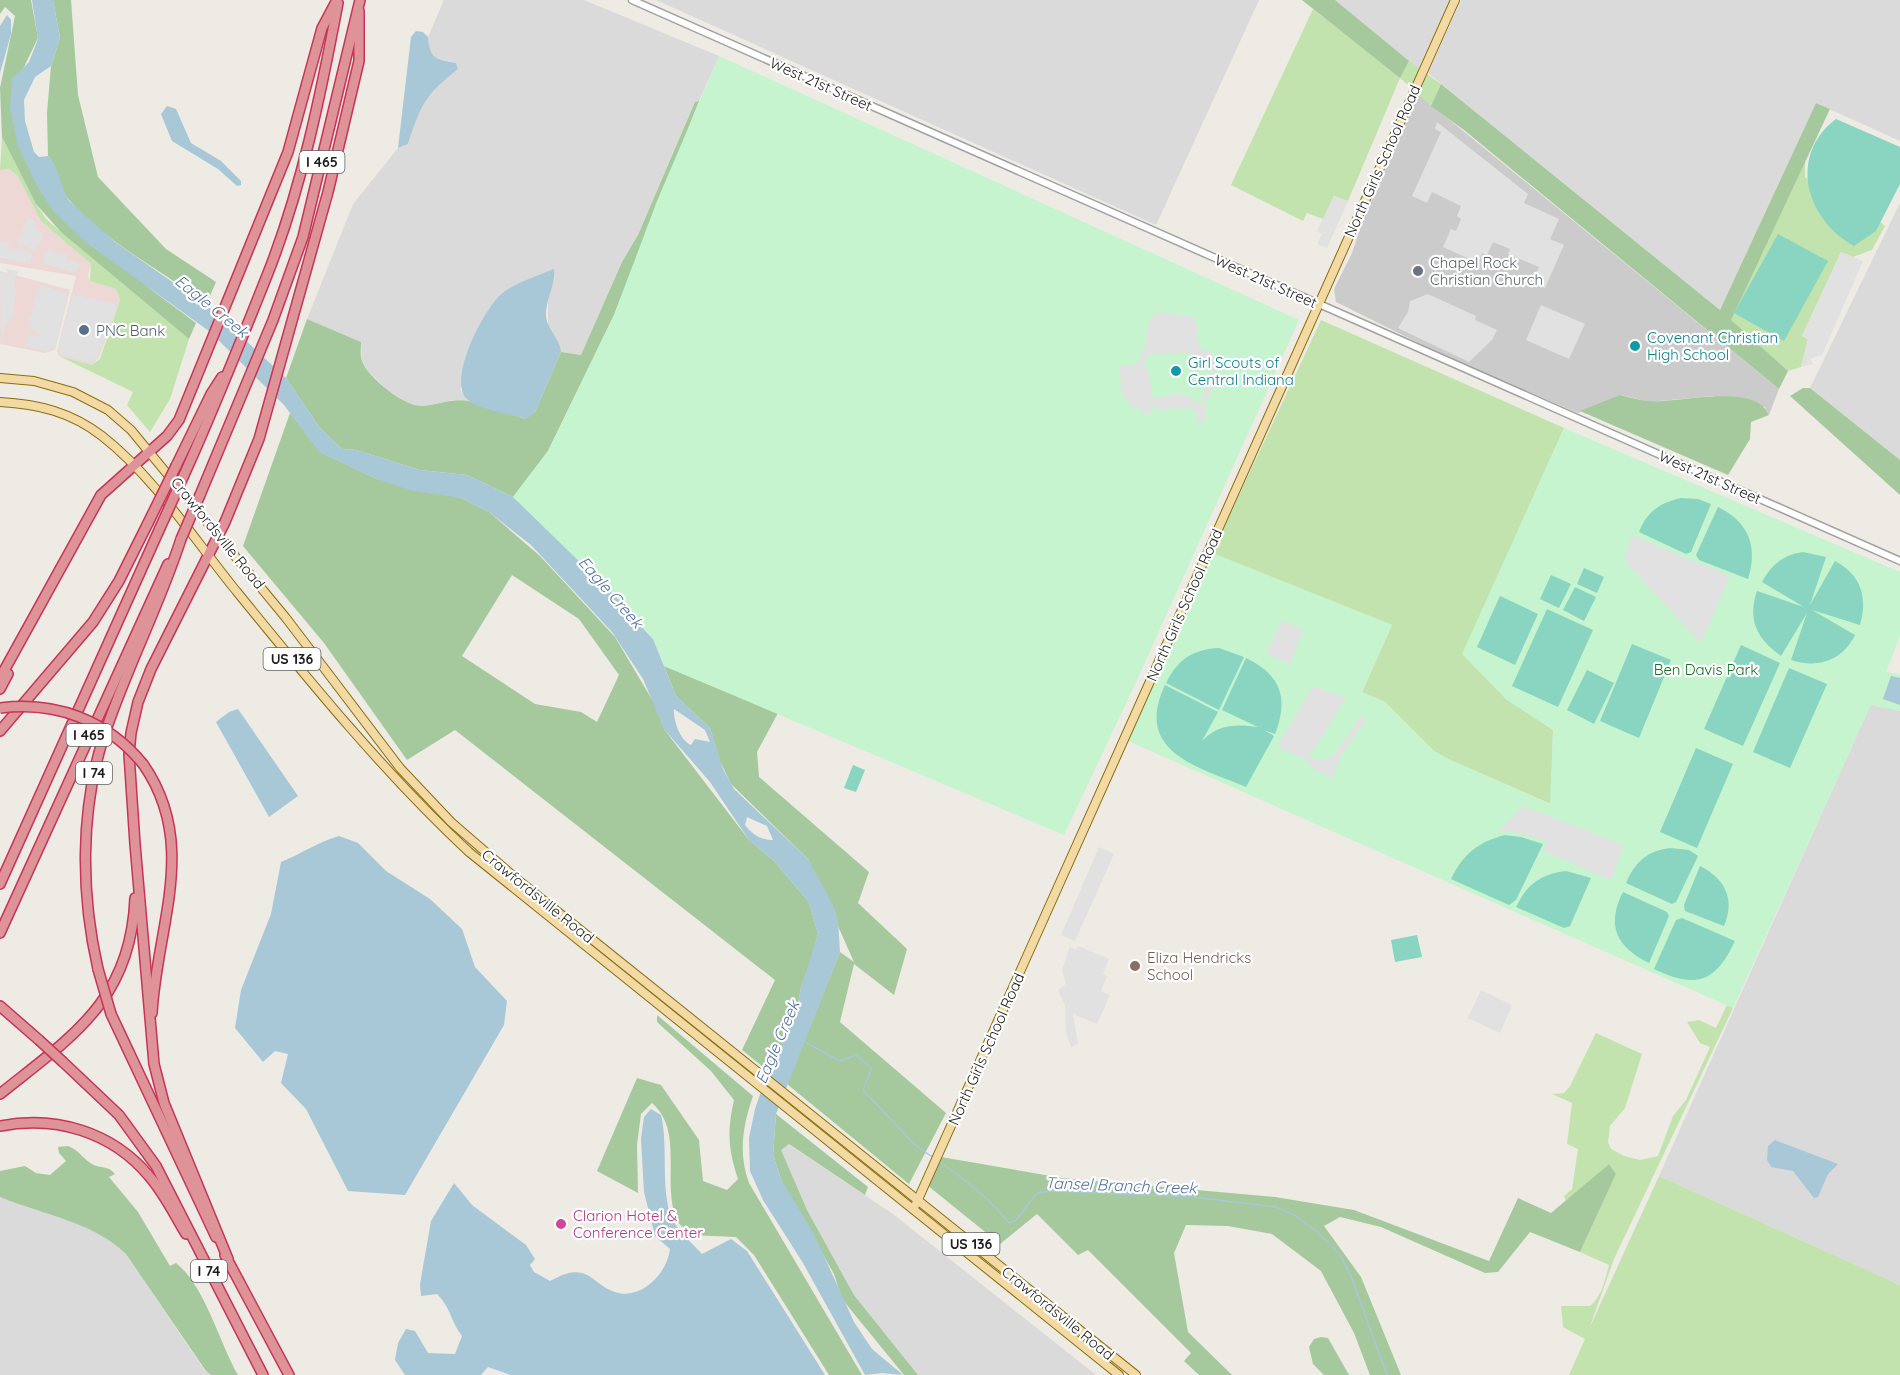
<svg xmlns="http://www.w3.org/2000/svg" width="1900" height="1375" font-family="Quicksand,sans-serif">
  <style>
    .residential { fill: #dbdada }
    .commercial { fill: #edd8d5 }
    .religious { fill: #cbcbcb }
    .grass { fill: #c2e3ae }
    .forest { fill: #a5c99d; fill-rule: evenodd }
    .park { fill: #c5f4ce }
    .pitch { fill: #89d5c1 }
    .parking { fill: #e1e1e1 }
    .water { fill: #a8c7d7; fill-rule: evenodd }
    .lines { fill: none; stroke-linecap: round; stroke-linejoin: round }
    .stream { stroke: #a8c7d7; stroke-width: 1.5 }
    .minor-casing { stroke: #a1a1a1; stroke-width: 9 }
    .major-casing { stroke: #896e0e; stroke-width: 10 }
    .highway-casing { stroke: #c83456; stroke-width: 12 }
    .minor { stroke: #fff; stroke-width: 6 }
    .major { stroke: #f3daa4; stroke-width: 8 }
    .highway { stroke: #de9398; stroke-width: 9 }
    .highway-bridge-casing { stroke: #c83456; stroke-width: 12; stroke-linecap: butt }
    .highway-bridge { stroke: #de9398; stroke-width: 9 }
    .worship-dot { fill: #6b7280; stroke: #fff; stroke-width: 2 }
    .service-dot { fill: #5c6f8a; stroke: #fff; stroke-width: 2 }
    .culture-dot { fill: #0f9aa8; stroke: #fff; stroke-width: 2 }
    .education-dot { fill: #8d6e63; stroke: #fff; stroke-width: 2 }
    .hotel-dot { fill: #d1479c; stroke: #fff; stroke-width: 2 }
    .labels { text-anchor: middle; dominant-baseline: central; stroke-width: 4.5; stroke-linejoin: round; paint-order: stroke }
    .shield { fill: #fff; stroke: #616161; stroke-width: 1.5 }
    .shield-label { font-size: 14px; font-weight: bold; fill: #1d1d1d }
    .street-label { font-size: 15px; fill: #1d1d1d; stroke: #fff }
    .worship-label { font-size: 15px; fill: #5b616d; stroke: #fff; text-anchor: start }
    .service-label { font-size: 15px; fill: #4e5e75; stroke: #fff; text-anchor: start }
    .culture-label { font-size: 15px; fill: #0d838f; stroke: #fff; text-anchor: start }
    .park-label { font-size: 15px; fill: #167128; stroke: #fff }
    .education-label { font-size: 15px; fill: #785e54; stroke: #fff; text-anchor: start }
    .hotel-label { font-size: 15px; fill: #b23c85; stroke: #fff; text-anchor: start }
    .water-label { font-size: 16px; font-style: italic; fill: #5372a4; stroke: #fff }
  </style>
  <rect width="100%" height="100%" fill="#edebe4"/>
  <g class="residential">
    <polygon points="444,0 584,0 719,56 699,101 695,102 638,235 622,262 581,355 561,352 548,326 548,298 555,276 460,389 468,401 453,400 421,407 406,402 385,388 367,370 362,361 361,342 307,319 353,204 398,148 408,144 420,107 434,88 458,69 456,63 435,58 429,51 428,37"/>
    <polygon points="656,0 1259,0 1156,225"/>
    <polygon points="1335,0 1450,0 1418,69"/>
    <polygon points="1461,0 1900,0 1900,141 1816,103 1720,310 1428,73"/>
    <polygon points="1900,203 1900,460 1810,388"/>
    <polygon points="1871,704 1900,711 1900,1285 1659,1176"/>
    <polygon points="788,1144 893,1214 1096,1375 918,1375 854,1295 807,1210 780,1150"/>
    <polygon points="0,1197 83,1225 112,1241 126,1254 205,1371 211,1375 0,1375"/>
  </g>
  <g class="commercial">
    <polygon points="9,169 17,175 42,222 91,264 88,275 90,281 116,289 120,300 99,357 92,365 59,356 57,351 76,276 0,263 0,170"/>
    <polygon points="0,271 70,290 55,350 45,353 0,344"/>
  </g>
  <polygon class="religious" points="1418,94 1779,389 1769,415 1765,407 1712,396 1650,402 1621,395 1578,413 1453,360 1336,302 1334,289 1352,253 1362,223"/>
  <g class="grass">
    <polygon points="1313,9 1400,77 1409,61 1441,84 1431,106 1400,78 1348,201 1334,196 1323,219 1307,213 1303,221 1231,185"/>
    <polygon points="2,137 36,204 47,220 189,339 170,399 150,432 127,405 133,392 59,356 92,365 100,359 120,300 116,289 90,281 91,264 41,221 17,175 9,169 0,170"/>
    <polygon points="1805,160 1805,177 1876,231 1880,222 1885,226 1872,250 1853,257 1841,252 1802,336 1808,339 1801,367 1788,371 1730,320"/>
    <polygon points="1321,320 1564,428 1463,654 1506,699 1553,730 1551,804 1448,759 1434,751 1385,702 1362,692 1392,625 1212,553"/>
    <path d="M1727,1005l6,3 -119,251 -25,70 70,-153 241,109v90h-331l16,-36 -22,-12 -2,-21h29c12,-10 15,-26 19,-41l-29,-13 36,-78 -7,-10 -43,37 -2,-5 8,-7 6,-40 -11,-5 5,-41 -20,-9 12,-1 6,-7 26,-53 46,21 -17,54 -15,18 -2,16 3,7 13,7 16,4 18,-4 15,-40 13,-16 24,-53 -10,-4 -13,-21 12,-2 17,8z"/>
  </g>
  <g class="forest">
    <polygon points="0,0 31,0 38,38 22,71 18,146 149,288 196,323 189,339 61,232 36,204 2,137 0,88 15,16 5,7 0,14"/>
    <path d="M53,0h18l7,95 20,82 68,72 50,33 -10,23c-44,-36 -98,-60 -136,-104 -11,-12 -10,-32 -22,-45l-1,-43 4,-47 9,-28z"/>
    <polygon points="1302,0 1335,0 1409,61 1400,78"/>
    <polygon points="1441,84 1720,310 1816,103 1830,109 1731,320 1788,371 1779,389 1464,130 1431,106"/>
    <path d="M699,101l-85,214 -66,136 -35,46 -46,-22 -47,-5 -64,-20 -14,-1 -22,-21 -34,-50 21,-59 54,23c0,6 -1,13 1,19 5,16 44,47 61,45 15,-1 29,-8 45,-5 19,4 39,12 57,18l10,-7 26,-60 20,3 41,-93 16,-27 57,-133z"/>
    <polygon points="1803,388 1810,388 1900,460 1900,495 1790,396"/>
    <path d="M1620,395c9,2 19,5 28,6 28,3 107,-20 121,14l-18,7 -1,17 -22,36 -148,-64z"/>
    <path d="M290,413l30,39 57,27 84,19 28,14 51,44 75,81 39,66 10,26 85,111 25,21 35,41 9,32 -5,19 -12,35 -6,31 -27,52 -26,-21 33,-70 -320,-250 -48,30 -83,-117 -81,-97zM512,575l67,44 40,56 -22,47 -16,-10 -46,-8 -73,-48z"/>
    <polygon points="664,666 778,713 757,752 759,777 869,872 858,903 907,949 894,995 854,964 840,1022 946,1113 909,1184 787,1084 840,952 854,962 808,859 731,784 720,761 710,728 676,696"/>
    <path d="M657,1015l96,81c-10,29 -15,57 -4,87l113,192h-33l-75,-120 -18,-18 -45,-2c-5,-5 -13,-11 -15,-17 -14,-37 8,-87 -24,-115l-11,11 -4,31 1,48 -41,-22 40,-93 24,7 38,55 4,41 24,9 11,-11c-10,-30 -11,-48 -4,-79l-23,-29 -54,-49z"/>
    <polygon points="776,1114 868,1187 865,1195 789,1144 781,1150 807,1210 854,1295 918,1375 904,1375 842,1299 834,1274 782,1182 773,1155"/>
    <path d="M68,1146c11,4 14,12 24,18 9,5 16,1 23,10l-6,3 29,35 32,54 6,-3c29,23 43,79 62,112h-27l-5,-4 -80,-117c-34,-33 -83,-39 -126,-57v-26l25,-5 11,7 14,2 16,-14 -7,-8 -1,-6z"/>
    <polygon points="941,1157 1062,1178 1275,1197 1354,1210 1489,1261 1518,1198 1551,1213 1609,1164 1616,1174 1580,1252 1530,1232 1498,1272 1485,1273 1381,1227 1340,1217 1324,1226 1361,1277 1401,1375 1370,1375 1354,1333 1321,1271 1272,1234 1228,1226 1186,1225 1174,1253 1188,1332 1232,1375 1199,1375 1184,1361 1191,1353 1088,1250 1078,1255 1037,1214 1000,1244 927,1185"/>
    <polygon points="1321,1337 1328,1338 1349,1375 1324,1375 1313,1364 1309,1347 1314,1339"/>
  </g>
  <g class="park">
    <polygon points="719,56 1299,320 1137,680 1064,835 664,666 653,639 627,608 513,497 548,451 614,315 657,201"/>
    <polygon points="1564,428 1900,572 1900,636 1886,672 1900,674 1900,711 1871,705 1733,1008 1128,741 1212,553 1392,625 1362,692 1385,702 1434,751 1448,759 1550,804 1553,730 1506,699 1462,654"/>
  </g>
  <g class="pitch">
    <path d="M1836,119l64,28v37l-24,47 -22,15c-49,-27 -66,-91 -18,-127z"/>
    <polygon points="1778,234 1828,261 1784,341 1734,313"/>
    <path d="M1681,498l17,1 13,5 -20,48 -5,2 -47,-22c8,-20 20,-29 42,-34z"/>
    <path d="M1718,507c31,15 40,40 30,72l-49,-19 -3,-5z"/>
    <path d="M1803,552l23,5 -16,48 25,-44c26,14 33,36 25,64l-48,-15 43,25c-12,25 -37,34 -64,25l16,-47 -26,43c-24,-17 -34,-36 -24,-65l47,16 -42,-25c10,-18 21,-27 41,-30z"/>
    <polygon points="1584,568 1604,577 1597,593 1577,584"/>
    <polygon points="1551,575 1571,584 1559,608 1540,599"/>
    <polygon points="1575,587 1596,597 1584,621 1563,610"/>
    <polygon points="1500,596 1538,614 1515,665 1477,647"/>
    <polygon points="1547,609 1593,630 1558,707 1512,686"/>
    <polygon points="1632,644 1671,660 1639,738 1600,721"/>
    <polygon points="1741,645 1780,663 1743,746 1704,729"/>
    <path d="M1219,648l25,9 -25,53 -53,-27c11,-23 27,-34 53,-35z"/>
    <path d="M1246,658c35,17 43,40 29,76l-11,-4 10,6 -28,51c-47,-20 -113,-34 -81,-102l53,27 -16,29c16,-17 34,-17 56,-14l-36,-17z"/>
    <polygon points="1789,668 1827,684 1790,768 1753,752"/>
    <polygon points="1587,670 1614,683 1594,724 1567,710"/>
    <polygon points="1696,748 1733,764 1697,848 1660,832"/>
    <polygon points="853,765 865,770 856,792 844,788"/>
    <path d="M1505,835l16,2 22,7 -27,56 -7,5 -58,-26c12,-25 27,-37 54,-44z"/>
    <path d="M1670,848l19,2 9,6 -22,46 -4,2 -46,-21c9,-21 21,-32 44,-35z"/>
    <path d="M1700,866c26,13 35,34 24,60l-39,-15 -1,-6z"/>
    <path d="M1566,871l25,7 -21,48 -6,2 -48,-21c11,-23 25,-33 50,-36z"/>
    <path d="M1623,892l44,20 2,4 -20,47c-33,-16 -43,-38 -26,-71z"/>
    <path d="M1682,918l53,23c-20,42 -39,48 -81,28l22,-49z"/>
    <polygon points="1417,935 1422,957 1395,962 1391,940"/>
  </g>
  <g class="parking">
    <polygon points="1437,122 1528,194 1524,203 1559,219 1550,239 1564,245 1545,288 1532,283 1539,267 1508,254 1510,249 1493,242 1487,255 1482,253 1478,263 1443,247 1451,229 1456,231 1461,219 1457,216 1461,206 1432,192 1427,203 1412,196 1441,132 1435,129"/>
    <polygon points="1334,196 1348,201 1327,248 1317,244 1322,234 1317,231"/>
    <polygon points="28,218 33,219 37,225 35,228 43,234 36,250 16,244"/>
    <polygon points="0,242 9,243 9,248 32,252 30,263 0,258"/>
    <polygon points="46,249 67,255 66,260 74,262 76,260 80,265 75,273 42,263"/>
    <polygon points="1841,252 1863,261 1822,355 1810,359 1813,364 1801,367 1808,339 1802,336"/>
    <polygon points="6,269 19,271 14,280 16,294 13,316 7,322 1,343 0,272 7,273 7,278 9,274"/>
    <polygon points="42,285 68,294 55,349 50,347 48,352 25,346 28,335 44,336 34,332 28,325 38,288"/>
    <polygon points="73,294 118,305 96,360 92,358 91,363 60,355 61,350 58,349"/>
    <polygon points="1428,294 1476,316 1475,320 1497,330 1492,340 1469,362 1398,328 1408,312 1410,301"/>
    <polygon points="1541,305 1585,324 1569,359 1526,340"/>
    <polygon points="1156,312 1192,316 1197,324 1199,348 1212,353 1218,367 1207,401 1201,399 1212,370 1208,358 1189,355 1189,352 1185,354 1150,353 1144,363 1145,370 1149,370 1153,399 1177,393 1189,396 1195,403 1200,401 1206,403 1206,424 1195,420 1198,414 1191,408 1155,409 1155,406 1151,407 1151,413 1141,414 1142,407 1131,408 1127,398 1123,399 1119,367 1137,364 1145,347 1148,325"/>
    <polygon points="1632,535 1730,576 1701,643 1624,560"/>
    <polygon points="1282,621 1303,629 1290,665 1266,653"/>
    <polygon points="1313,686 1346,698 1309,757 1323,760 1334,755 1360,717 1366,720 1341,756 1332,778 1316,771 1306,760 1277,747"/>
    <polygon points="1523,806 1624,845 1611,880 1543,851 1547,841 1519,833 1499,831"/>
    <polygon points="1099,847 1114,854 1075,941 1061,935"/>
    <polygon points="1078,946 1109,959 1103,974 1107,976 1101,991 1110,995 1097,1024 1073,1014 1078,1044 1071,1047 1066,1032 1065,1006 1058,990 1066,984 1062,970 1070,947 1076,950"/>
    <polygon points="1481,990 1512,1005 1500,1033 1468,1018"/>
  </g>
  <g class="water">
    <path d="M32,0h21l7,38 -9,28 -16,11 -11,23 1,21 9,31 5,5 9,-1 6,7 14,37 47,42 99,69 72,67 34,50 22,21 14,1 64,20 47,5 46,22 114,111 6,10 20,21 23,57 34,32 13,41 11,20 74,70 25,46 5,15 2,32 -64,162 -3,41 8,24 33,55 40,88 18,27 31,26 -21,-2 -17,2 -62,-112 -40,-63 -13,-29 -1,-33 6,-29 13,-38 27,-52 6,-31 17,-54 -9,-32 -35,-41 -25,-21 -39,-58 -46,-53 -21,-50 -31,-47 -81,-87 -42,-33 -28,-14 -52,-8 -32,-11 -58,-27 -35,-47 -75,-74 -121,-87 -34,-32 -17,-26 -19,-40 -8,-37 2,-30 17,-17 9,-23zM674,709l31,21 5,12 -15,-3 -4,6c-11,-5 -18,-25 -17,-36zM747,817l20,9 6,14c-12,0 -20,-5 -28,-15z"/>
    <polygon points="7,15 11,20 11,34 0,73 0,26"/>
    <path d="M416,31l7,1 5,5c2,23 8,22 28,26l2,6c-33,26 -37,35 -50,75l-10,4 13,-111z"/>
    <polygon points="167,106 176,109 191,143 221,161 241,181 241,185 237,186 218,169 172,141 161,114"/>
    <path d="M554,269c2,16 -9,31 -8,48 2,14 14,21 15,35l-26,60 -9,7c-18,-6 -42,-8 -57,-18 -25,-17 16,-96 35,-109 14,-10 33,-16 50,-23z"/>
    <polygon points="1891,676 1900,678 1900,705 1883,699"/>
    <polygon points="238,709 298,796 269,817 216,722 229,712"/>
    <path d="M339,836l19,7 28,28 44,28 32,30 13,38 32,34 -3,24 -99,170 -57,-4 -42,-82 -25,-26 7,-29 -13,-3 -12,11 -28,-34 6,-38 30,-76 10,-52c20,-8 37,-20 58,-26z"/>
    <path d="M651,1109l10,6c8,31 -2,81 13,107 6,11 19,22 28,32l29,-15 16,12 78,124h-314l-23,-8 -7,8h-76l-10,-15 3,-17 8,-14 9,2 13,22 27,1 7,-18c-11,-14 -12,-30 -25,-42l-16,2 -1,-12 11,-63 23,-38 18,22 54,40 9,14 -5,6 4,7 16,9c10,-5 20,-11 32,-8 11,3 18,13 28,17 28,14 57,-15 60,-41l-15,-13 -11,-44 -3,-53 3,-22z"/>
    <polygon points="1775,1140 1838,1164 1828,1174 1818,1197 1814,1198 1793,1171 1771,1167 1767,1160 1768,1146"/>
  </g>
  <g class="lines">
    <g class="stream">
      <polyline points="805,1042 840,1061 856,1055 872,1068 863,1090 916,1146 934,1158"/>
      <path d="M938,1161c27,18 51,37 71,62l7,-3 21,-27 16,-2 140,6 83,10 18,8 21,15 24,23 13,26 35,96"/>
    </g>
    <g class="minor-casing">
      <polyline id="minor" points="632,0 1900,561"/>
    </g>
    <g class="major-casing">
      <g id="major">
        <polyline points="0,378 34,381 73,392 108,410 131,430 286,618 400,768 451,822 518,880 1136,1375"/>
        <path d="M0,402c38,2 71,10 102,34 50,39 91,101 131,151 74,91 150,185 236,265l650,523"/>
        <polyline points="916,1204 1455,0"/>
      </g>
    </g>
    <g class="highway-casing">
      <g id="highway">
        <polyline points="176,466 211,394 222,377"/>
        <path d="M184,475c30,-66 57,-134 84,-202 34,-86 53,-180 70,-270"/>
        <polyline points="200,495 273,320 303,237 360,0"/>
        <polyline points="0,678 101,495 167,436 179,420 288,152 322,28 337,0"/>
        <polyline points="0,689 8,674"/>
        <polyline points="0,731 93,622 119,581 148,523"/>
        <path d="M143,764c56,80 14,161 9,249"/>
        <polyline points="0,884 160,528"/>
        <polyline points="0,933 168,564"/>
        <path d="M98,969c-17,-74 -18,-157 5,-230 22,-68 56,-132 78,-200"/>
        <polyline points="0,1006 39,1040"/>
        <polyline points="111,1014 216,1237"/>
        <polyline points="63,1062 119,1115 156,1166 263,1375"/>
        <path d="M0,1094c71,-57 131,-93 135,-196"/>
        <path d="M0,1126c56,-11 112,6 149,50 15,17 25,38 37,58"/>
        <polyline points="225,1255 289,1375"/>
        <polyline points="228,1259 164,1103 154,1064 135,844 129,754 131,733 138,702 151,669 225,522 259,439 328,192 359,61 359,11"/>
      </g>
    </g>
    <use href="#minor" class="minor"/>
    <use href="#major" class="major"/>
    <use href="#highway" class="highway"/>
    <g class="highway-bridge-casing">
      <g id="highway-bridge">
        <polyline points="148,523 176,466"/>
        <polyline points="160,528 184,475"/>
        <polyline points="181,539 200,495"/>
        <path d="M0,708c56,-7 107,12 143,56"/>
        <polyline points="98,969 111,1014"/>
        <polyline points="39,1040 63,1062"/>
      </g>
    </g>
    <use href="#highway-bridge" class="highway-bridge"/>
  </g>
  <circle class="worship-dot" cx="1418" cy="271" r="6"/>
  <circle class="service-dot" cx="84" cy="330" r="6"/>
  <g class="culture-dot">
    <circle cx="1635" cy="346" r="6"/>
    <circle cx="1176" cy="371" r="6"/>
  </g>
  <circle class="education-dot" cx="1135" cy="966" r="6"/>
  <circle class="hotel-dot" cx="561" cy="1224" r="6"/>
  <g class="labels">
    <g class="shield">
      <rect x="299.5" y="151" width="45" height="22" rx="4.5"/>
      <rect x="263.5" y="648" width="57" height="22" rx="4.5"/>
      <rect x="66.5" y="724" width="45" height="22" rx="4.5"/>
      <rect x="76" y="762" width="36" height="22" rx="4.5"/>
      <rect x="942.5" y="1233" width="57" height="22" rx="4.5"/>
      <rect x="191" y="1260" width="36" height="22" rx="4.5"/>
    </g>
    <g class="shield-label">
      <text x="322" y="162">I 465</text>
      <text x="292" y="659">US 136</text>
      <text x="89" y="735">I 465</text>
      <text x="94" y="773">I 74</text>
      <text x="971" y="1244">US 136</text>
      <text x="209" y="1271">I 74</text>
    </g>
    <g class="street-label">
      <text transform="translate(821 84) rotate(24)">West 21st Street</text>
      <text transform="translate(1382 161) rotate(-66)">North Girls School Road</text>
      <text transform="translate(1266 281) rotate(24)">West 21st Street</text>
      <text transform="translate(1710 477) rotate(24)">West 21st Street</text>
      <text transform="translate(218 533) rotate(51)">Crawfordsville Road</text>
      <text transform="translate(1184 605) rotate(-66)">North Girls School Road</text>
      <text transform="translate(538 896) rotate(39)">Crawfordsville Road</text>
      <text transform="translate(986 1049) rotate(-66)">North Girls School Road</text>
      <text transform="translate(1058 1313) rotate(39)">Crawfordsville Road</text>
    </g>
    <g class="worship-label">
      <text x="1430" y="262">Chapel Rock<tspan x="1430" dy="17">Christian Church</tspan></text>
    </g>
    <g class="service-label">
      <text x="96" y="330">PNC Bank</text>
    </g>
    <g class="culture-label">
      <text x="1647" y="337">Covenant Christian<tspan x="1647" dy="17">High School</tspan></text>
      <text x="1188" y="362">Girl Scouts of<tspan x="1188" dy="17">Central Indiana</tspan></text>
    </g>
    <g class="park-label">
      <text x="1706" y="669">Ben Davis Park</text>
    </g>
    <g class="education-label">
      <text x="1147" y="957">Eliza Hendricks<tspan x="1147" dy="17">School</tspan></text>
    </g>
    <g class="hotel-label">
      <text x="573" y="1215">Clarion Hotel &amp;<tspan x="573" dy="17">Conference Center</tspan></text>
    </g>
    <g class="water-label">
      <text transform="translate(212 306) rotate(39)">Eagle Creek</text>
      <text transform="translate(611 592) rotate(49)">Eagle Creek</text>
      <text transform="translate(777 1042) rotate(-67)">Eagle Creek</text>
      <text transform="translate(1121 1185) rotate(2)">Tansel Branch Creek</text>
    </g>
  </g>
</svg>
